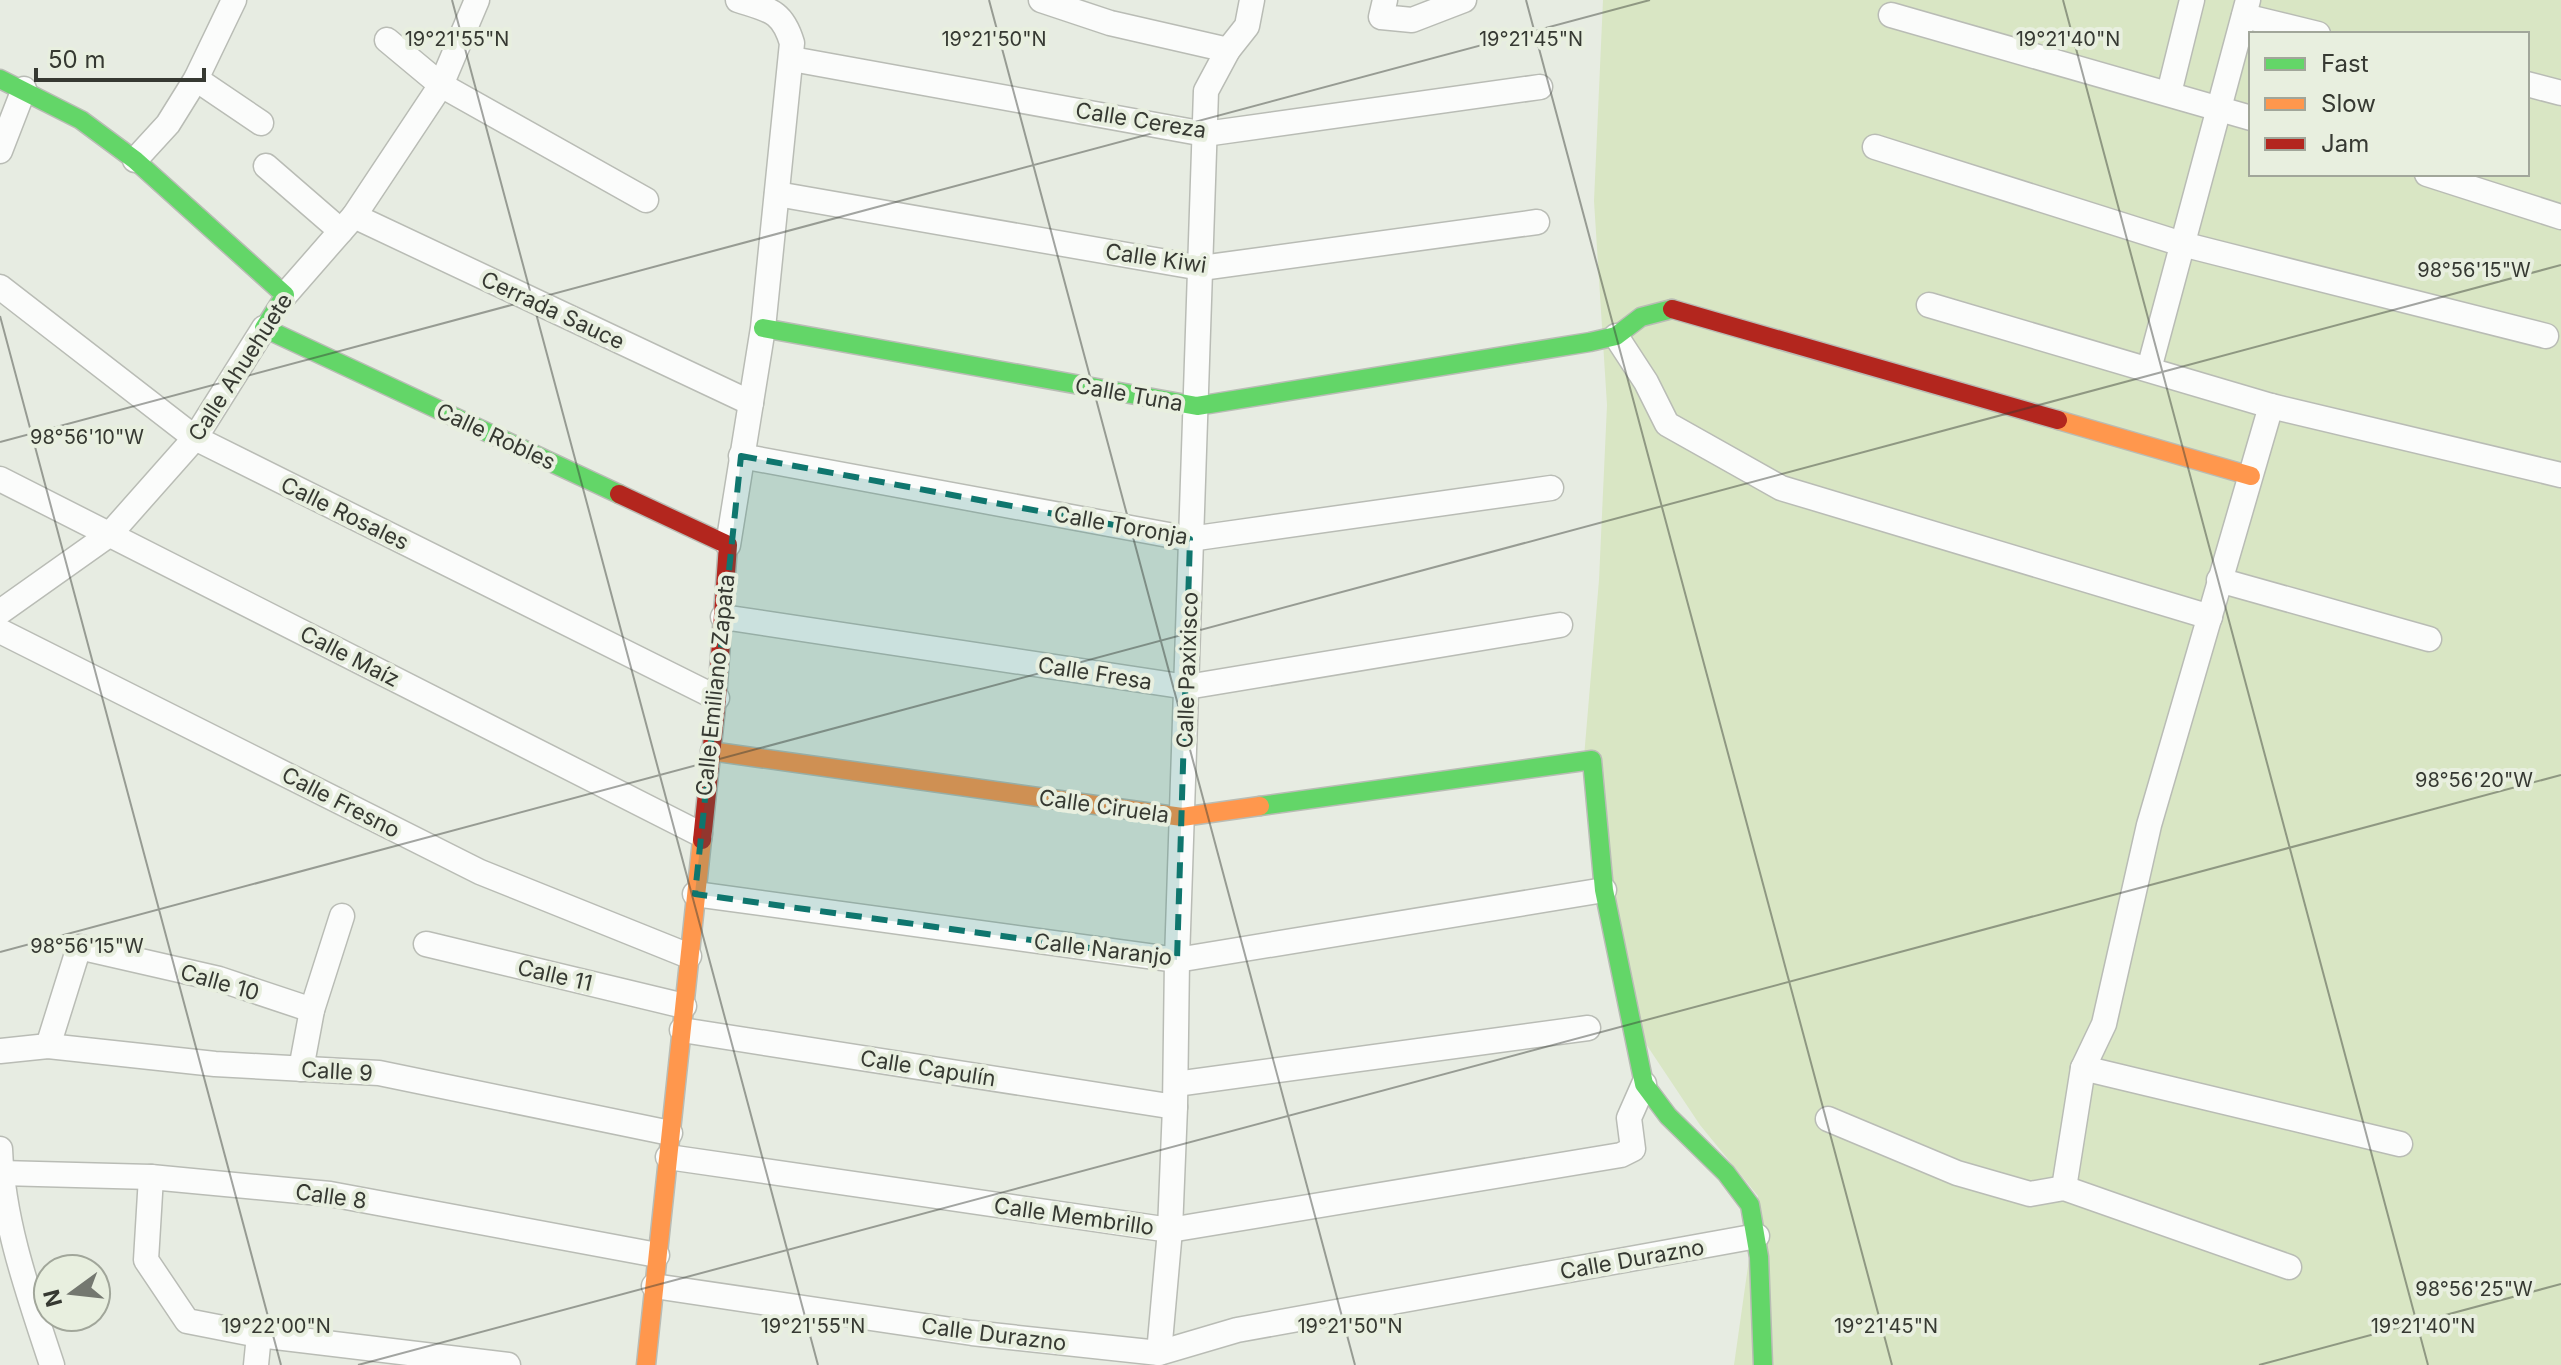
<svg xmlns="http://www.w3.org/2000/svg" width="2561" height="1365" font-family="Inter,sans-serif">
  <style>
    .green { fill: #d9e6c4; fill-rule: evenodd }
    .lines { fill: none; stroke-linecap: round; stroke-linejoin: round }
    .street-casing { stroke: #b9bcb5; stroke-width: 27 }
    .fast-casing { stroke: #b9bcb5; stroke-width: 21 }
    .slow-casing { stroke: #b9bcb5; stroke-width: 21 }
    .jam-casing { stroke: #b9bcb5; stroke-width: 21 }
    .street { stroke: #fbfcfb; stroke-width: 24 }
    .fast { stroke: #63d668; stroke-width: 18 }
    .slow { stroke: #ff974d; stroke-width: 18 }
    .jam { stroke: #b3261e; stroke-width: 18 }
    .marked { fill: #0f766e; fill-opacity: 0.2; stroke: #0f766e; stroke-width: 6; stroke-dasharray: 16 10; stroke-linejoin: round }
    .ticks { fill: none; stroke: #363932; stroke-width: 2; stroke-opacity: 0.45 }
    .labels { text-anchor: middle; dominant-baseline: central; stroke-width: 8; stroke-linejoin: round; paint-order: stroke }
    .street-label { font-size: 22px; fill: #363932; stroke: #e8efdf }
    .ticks-label { font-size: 20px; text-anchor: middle; fill: #363932; stroke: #e8efdf; stroke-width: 8; stroke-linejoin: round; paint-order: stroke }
  </style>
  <rect width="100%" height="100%" fill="#e7ece2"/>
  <path class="green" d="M1603,0h958v1365h-827l24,-169 -58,-71 -56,-84 -60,-284 15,-177 8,-175 -13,-204zM2251,34h276v140h-276z"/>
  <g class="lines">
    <g class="street-casing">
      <g id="street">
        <polyline points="1041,0 1110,23 1228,50"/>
        <polyline points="1385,0 1381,17 1412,20 1464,0"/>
        <polyline points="1891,15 2251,118"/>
        <polyline points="2244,16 2318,34"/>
        <polyline points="387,40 441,85 646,200"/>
        <polyline points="792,59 1205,134 1540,87"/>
        <polyline points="196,79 261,123"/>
        <polyline points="2527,84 2561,93"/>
        <polyline points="2169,93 2192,0"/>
        <polyline points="1875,147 2182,244 2546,336"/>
        <polyline points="0,151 24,89"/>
        <polyline points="135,160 168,124 196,79 234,0"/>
        <polyline points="266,166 341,231"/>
        <polyline points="2427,174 2561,217"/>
        <polyline points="777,194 1201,268 1537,222"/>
        <polyline points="354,216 751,403"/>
        <polyline points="0,287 195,438 717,698"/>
        <polyline points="285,295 354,216 441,85 477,0"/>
        <polyline points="1929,305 2271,406 2561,475"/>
        <polyline points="1616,336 1646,382 1667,424 1781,488 2210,617"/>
        <polyline points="2149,369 2248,0"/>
        <polyline points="741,456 1190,539 1551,488"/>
        <polyline points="0,479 700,834"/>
        <path d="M728,545l35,-217 29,-285c-10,-33 -23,-33 -54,-43"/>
        <polyline points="2219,580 2429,639"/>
        <polyline points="0,612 110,534 195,438 264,328"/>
        <polyline points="723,617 1187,687 1560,625"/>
        <polyline points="0,631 480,872 689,956"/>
        <polyline points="695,894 1177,960 1604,890"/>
        <polyline points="426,944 684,1006"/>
        <polyline points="682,1030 1175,1107"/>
        <polyline points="48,1046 79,947 219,979 312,1010"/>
        <polyline points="0,1051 48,1046 215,1064 379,1073 670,1133"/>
        <polyline points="2083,1068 2400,1144"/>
        <polyline points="301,1069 312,1010 342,916"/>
        <polyline points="1176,1084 1588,1028"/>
        <polyline points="1828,1119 1957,1173 2030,1194 2064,1188 2289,1267"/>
        <path d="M0,1149c3,75 29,146 52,216"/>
        <polyline points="668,1157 1170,1230 1621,1155 1633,1149 1629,1118 1644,1084"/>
        <polyline points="1,1173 151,1177 330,1194 657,1255"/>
        <polyline points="151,1177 146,1260 187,1321 259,1335 508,1365"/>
        <polyline points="2064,1188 2083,1068 2104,1024 2149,825 2271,406"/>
        <polyline points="654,1286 972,1333 1159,1353 1237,1330 1757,1236"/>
        <polyline points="1159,1353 1170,1230 1175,1107 1177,960 1206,91 1228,50 1247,26 1252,0"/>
        <polyline points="256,1365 259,1335"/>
      </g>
    </g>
    <g class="fast-casing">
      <g id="fast">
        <polyline points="0,79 81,120 135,160 285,295 264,328 619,494"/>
        <polyline points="763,328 1197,406 1590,342 1616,336 1641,317 1672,309"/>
        <polyline points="1260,806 1592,760 1604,890 1644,1084 1668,1116 1726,1173 1750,1205 1759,1257 1763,1365"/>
      </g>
    </g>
    <g class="slow-casing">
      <g id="slow">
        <polyline points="2058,420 2251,476"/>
        <polyline points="710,751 1182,817 1260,806"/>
        <polyline points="646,1365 702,840"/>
      </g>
    </g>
    <g class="jam-casing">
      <g id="jam">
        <polyline points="1672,309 2058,420"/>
        <polyline points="619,494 728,545 717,698 702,840"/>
      </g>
    </g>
    <use href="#street" class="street"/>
    <use href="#fast" class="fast"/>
    <use href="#slow" class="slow"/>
    <use href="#jam" class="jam"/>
  </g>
  <path class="marked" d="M741,456l449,83 -13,421 -482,-66z"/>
  <path class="ticks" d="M452,0l366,1365M989,0l366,1365M1526,0l366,1365M2063,0l365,1365M0,316l281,1049M0,442l1650,-442M0,952l2561,-687M358,1365l2203,-590M2259,1365l302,-81"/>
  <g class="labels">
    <g class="street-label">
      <text transform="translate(1141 120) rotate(9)">Calle Cereza</text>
      <text transform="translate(1156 258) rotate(8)">Calle Kiwi</text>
      <text transform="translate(553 310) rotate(25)">Cerrada Sauce</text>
      <text transform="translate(240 367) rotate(-57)">Calle Ahuehuete</text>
      <text transform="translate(1129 394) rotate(10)">Calle Tuna</text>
      <text transform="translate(496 436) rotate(25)">Calle Robles</text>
      <text transform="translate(345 513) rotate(26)">Calle Rosales</text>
      <text transform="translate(1121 525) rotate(10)">Calle Toronja</text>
      <text transform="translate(350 656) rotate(27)">Calle Maíz</text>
      <text transform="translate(1187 670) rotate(-88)">Calle Paxixisco</text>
      <text transform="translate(1095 673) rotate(9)">Calle Fresa</text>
      <text transform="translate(715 685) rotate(-84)">Calle Emiliano Zapata</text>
      <text transform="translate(341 802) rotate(27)">Calle Fresno</text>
      <text transform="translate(1104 806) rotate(8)">Calle Ciruela</text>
      <text transform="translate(1103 949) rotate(7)">Calle Naranjo</text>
      <text transform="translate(555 975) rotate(13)">Calle 11</text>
      <text transform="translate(220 982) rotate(16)">Calle 10</text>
      <text transform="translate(928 1068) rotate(9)">Calle Capulín</text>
      <text transform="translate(337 1071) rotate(3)">Calle 9</text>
      <text transform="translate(331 1196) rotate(8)">Calle 8</text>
      <text transform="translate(1074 1216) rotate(8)">Calle Membrillo</text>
      <text transform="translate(1632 1259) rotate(-10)">Calle Durazno</text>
      <text transform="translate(994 1334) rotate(7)">Calle Durazno</text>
    </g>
  </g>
  <g class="ticks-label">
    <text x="457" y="46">19°21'55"N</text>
    <text x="994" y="46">19°21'50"N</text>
    <text x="1531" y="46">19°21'45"N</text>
    <text x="2068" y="46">19°21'40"N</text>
    <text x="2474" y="277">98°56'15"W</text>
    <text x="87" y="444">98°56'10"W</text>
    <text x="2474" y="787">98°56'20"W</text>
    <text x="87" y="953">98°56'15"W</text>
    <text x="2474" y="1296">98°56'25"W</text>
    <text x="276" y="1333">19°22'00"N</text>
    <text x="813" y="1333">19°21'55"N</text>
    <text x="1350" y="1333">19°21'50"N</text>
    <text x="1886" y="1333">19°21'45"N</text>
    <text x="2423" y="1333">19°21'40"N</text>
  </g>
  <rect x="2249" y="32" width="280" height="144" fill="#e8efdf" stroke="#a1a69a" stroke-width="2"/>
  <rect x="2265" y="58" width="40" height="12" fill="#63d668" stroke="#a1a69a" stroke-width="2"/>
  <text x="2321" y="72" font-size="24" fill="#363932">Fast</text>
  <rect x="2265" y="98" width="40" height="12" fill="#ff974d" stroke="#a1a69a" stroke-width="2"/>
  <text x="2321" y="112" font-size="24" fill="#363932">Slow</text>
  <rect x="2265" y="138" width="40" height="12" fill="#b3261e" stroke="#a1a69a" stroke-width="2"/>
  <text x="2321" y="152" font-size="24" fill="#363932">Jam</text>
  <g transform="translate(72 1293) rotate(255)"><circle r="38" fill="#e8efdf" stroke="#a1a69a" stroke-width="2"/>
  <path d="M0-6L14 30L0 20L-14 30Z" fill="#747870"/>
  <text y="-12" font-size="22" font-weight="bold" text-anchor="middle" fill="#363932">N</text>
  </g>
  <path d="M36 68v12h168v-12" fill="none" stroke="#363932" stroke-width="4"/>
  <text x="48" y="68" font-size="24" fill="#363932" stroke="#e8efdf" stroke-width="6" paint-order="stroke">50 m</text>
</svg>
